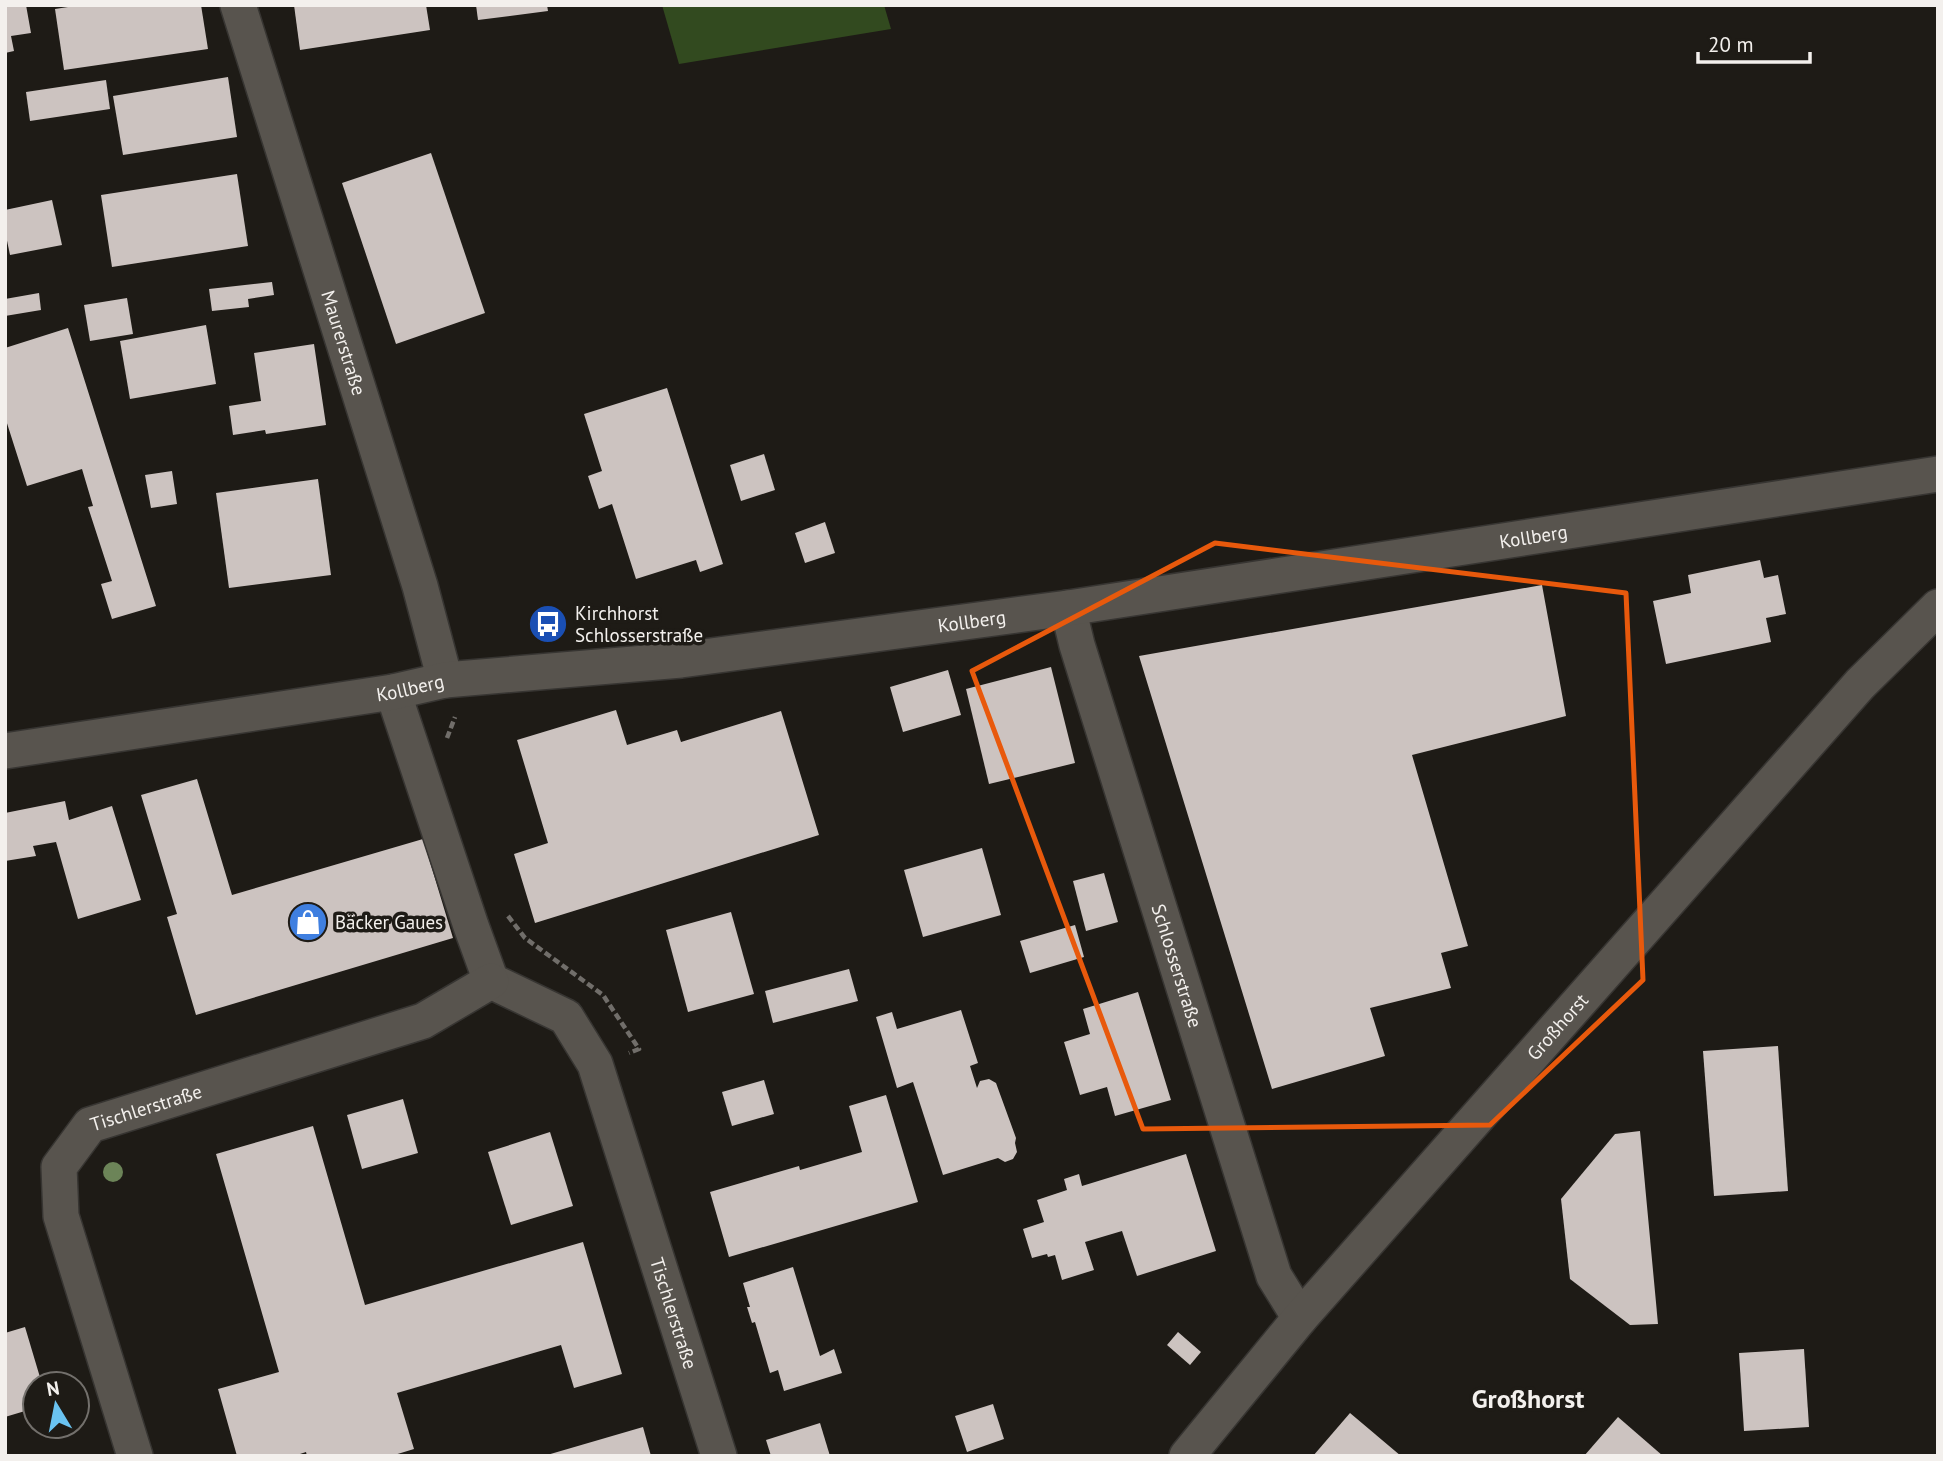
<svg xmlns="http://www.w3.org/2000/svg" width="1943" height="1461" font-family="'PT Sans',sans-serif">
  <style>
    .green { fill: #324a1f }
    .building { fill: #ccc3c0 }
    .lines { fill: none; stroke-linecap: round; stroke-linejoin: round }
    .minor-casing { stroke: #373532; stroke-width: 38 }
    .path { stroke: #716e6a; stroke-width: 4.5; stroke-dasharray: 7 3.5; stroke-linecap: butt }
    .minor { stroke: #58544e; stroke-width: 35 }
    .tree { fill: #6c8458 }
    .marked { fill: none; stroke: #e8590c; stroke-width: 5; stroke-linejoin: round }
    .labels { text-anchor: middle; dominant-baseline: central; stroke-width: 7; stroke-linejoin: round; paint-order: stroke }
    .street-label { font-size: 19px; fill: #f3f0ed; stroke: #1e1b16 }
    .poi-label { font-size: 19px; fill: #f3f0ed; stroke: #1e1b16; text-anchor: start }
    .district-label { font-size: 26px; font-weight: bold; fill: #f3f0ed; stroke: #1e1b16 }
  </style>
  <rect width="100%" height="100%" fill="#1e1b16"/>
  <polygon class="green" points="662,5 884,5 891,29 679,64"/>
  <g class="building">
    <polygon points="5,5 26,5 31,33 11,36 14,51 5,53"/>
    <polygon points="81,5 201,5 208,49 64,70 55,9"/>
    <polygon points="294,5 426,5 430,30 300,50"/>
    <polygon points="476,5 547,5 548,11 478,20"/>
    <polygon points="228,77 237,137 123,155 113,96"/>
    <polygon points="106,80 110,109 30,121 26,92"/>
    <polygon points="431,153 485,313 396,344 342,183"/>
    <polygon points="237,174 248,246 112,267 101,195"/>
    <polygon points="52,200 62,245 10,255 5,231 5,210"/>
    <polygon points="272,282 274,295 248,299 249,307 212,311 209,289"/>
    <polygon points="39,293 41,310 5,316 5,299"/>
    <polygon points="127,298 133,334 90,341 84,305"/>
    <polygon points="206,325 216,384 130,399 120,341"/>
    <polygon points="68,328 156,606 112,619 101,584 112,581 88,507 93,506 82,469 27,486 5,417 5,348"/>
    <polygon points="314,344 326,425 266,434 265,430 233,435 229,406 261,401 254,353"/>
    <polygon points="667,388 723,564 700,572 696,560 636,579 612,504 599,509 588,476 602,471 584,414"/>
    <polygon points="764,454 775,490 741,501 730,465"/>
    <polygon points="172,471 177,504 151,508 145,475"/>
    <polygon points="318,479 331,575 229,588 216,493"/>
    <polygon points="825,522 835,553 805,563 795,533"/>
    <polygon points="1760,560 1764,578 1778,575 1786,614 1766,618 1771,642 1666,664 1653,601 1691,593 1688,575"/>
    <polygon points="1542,585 1566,716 1412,755 1468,946 1441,953 1451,988 1370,1008 1385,1056 1272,1089 1139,656"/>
    <polygon points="1051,667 1075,763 989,784 966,689"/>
    <polygon points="948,670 961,715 903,732 890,687"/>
    <polygon points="616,710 627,745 677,730 681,742 781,711 819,835 535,923 514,854 548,843 517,740"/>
    <polygon points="197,779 232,895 423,839 453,938 196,1015 167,917 177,914 141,795"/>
    <polygon points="65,801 69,820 112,806 141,900 78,919 56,842 33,846 36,856 5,861 5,813"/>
    <polygon points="982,848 1001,915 923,937 904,870"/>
    <polygon points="1104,873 1118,922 1086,931 1073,881"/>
    <polygon points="731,912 754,994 688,1012 666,930"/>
    <polygon points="1075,925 1084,957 1030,973 1020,941"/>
    <polygon points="849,969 858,1001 773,1023 765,991"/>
    <polygon points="1138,992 1171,1100 1115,1116 1107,1087 1080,1095 1064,1042 1090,1034 1083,1009"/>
    <polygon points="961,1010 978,1063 970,1066 977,1088 980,1081 989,1079 996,1083 1016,1138 1015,1143 1017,1152 1013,1159 1005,1162 998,1158 943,1175 913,1082 897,1088 876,1017 892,1012 897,1029"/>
    <polygon points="1778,1046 1788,1191 1714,1196 1703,1051"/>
    <polygon points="764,1080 774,1114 732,1126 722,1092"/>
    <polygon points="886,1095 918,1202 729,1257 710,1192 799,1166 800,1170 862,1152 849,1106"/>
    <polygon points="403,1099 418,1153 362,1169 347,1115"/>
    <polygon points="313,1126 365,1305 583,1242 622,1374 574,1388 561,1345 397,1393 414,1449 391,1456 307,1456 306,1452 294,1456 237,1456 218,1389 279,1372 216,1154"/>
    <polygon points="1640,1131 1658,1324 1630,1325 1570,1279 1561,1199 1615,1134"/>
    <polygon points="550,1132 573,1206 511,1225 488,1152"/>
    <polygon points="1186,1154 1216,1251 1137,1276 1122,1231 1085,1242 1094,1270 1062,1280 1055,1255 1048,1257 1047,1254 1032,1258 1023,1229 1044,1222 1037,1200 1067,1190 1064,1179 1079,1174 1082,1186"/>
    <polygon points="793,1267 820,1356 834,1349 842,1373 784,1391 778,1370 770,1373 755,1322 752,1323 747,1307 750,1307 743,1283"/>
    <polygon points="25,1327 42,1384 35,1384 35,1408 5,1417 5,1333"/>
    <polygon points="1178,1332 1201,1352 1190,1365 1167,1345"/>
    <polygon points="1804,1349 1809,1427 1744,1431 1739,1353"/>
    <polygon points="993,1404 1004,1439 967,1452 955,1416"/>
    <polygon points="1350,1413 1401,1456 1313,1456"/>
    <polygon points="1618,1417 1663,1456 1584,1456"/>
    <polygon points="820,1423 830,1456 771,1456 766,1440"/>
    <polygon points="643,1427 651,1456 548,1456 547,1455"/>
  </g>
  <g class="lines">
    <g class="minor-casing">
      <g id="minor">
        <path id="s1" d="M238,5l182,581 25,94"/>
        <path id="s2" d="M1068,608l9,37 197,631 26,42"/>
        <path id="s3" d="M393,692l78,234 20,55 75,36 29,47 124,392"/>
        <path id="s4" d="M5,751l388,-59 52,-12 236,-20 387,-52 870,-134"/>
        <path id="s5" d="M135,1456l-74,-240 -2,-49 31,-42 333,-104 68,-40"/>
        <path id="s6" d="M1187,1456l113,-138 560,-634 78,-77"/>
      </g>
    </g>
    <g class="path">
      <polyline points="447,738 455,717"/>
      <polyline points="508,916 525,938 603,995 639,1049 629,1053"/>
    </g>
    <use href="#minor" class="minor"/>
  </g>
  <circle class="tree" cx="113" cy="1172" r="10"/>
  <path class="marked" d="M1215,543l411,50 17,387 -153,145 -347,4 -171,-458z"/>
  <defs>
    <g id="bus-disc" transform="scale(2.0125)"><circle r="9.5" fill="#1a4fb4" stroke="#1e1b16"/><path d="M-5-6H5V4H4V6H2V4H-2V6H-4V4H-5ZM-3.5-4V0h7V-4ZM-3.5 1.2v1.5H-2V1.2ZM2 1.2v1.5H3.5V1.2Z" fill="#fff"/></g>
    <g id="shop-disc" transform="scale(2.0125)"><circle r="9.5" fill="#3f7fe0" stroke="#1e1b16"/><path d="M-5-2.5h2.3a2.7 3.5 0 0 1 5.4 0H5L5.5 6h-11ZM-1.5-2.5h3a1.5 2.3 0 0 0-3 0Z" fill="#fff"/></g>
  </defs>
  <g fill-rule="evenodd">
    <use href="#bus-disc" x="548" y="624"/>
    <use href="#shop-disc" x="308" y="922"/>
  </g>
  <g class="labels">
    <g class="street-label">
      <text stroke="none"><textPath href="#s1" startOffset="354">Maurerstraße</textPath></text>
      <text stroke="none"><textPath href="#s4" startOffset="1544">Kollberg</textPath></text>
      <text stroke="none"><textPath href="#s4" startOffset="976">Kollberg</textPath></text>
      <text stroke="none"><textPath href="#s4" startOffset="410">Kollberg</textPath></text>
      <text stroke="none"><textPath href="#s2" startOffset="374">Schlosserstraße</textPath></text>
      <text stroke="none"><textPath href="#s6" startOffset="567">Großhorst</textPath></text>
      <text stroke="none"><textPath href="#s5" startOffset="411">Tischlerstraße</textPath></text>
      <text stroke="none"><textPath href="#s3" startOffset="705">Tischlerstraße</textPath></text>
    </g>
    <g class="poi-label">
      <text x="575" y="613">Kirchhorst<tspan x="575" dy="22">Schlosserstraße</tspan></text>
      <text x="335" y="922">Bäcker Gaues</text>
    </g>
    <g class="district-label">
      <text x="1528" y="1398">Großhorst</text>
    </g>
  </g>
  <rect width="1943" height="1461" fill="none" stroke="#f3f0ed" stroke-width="14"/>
  <g transform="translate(56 1405) rotate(350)"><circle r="33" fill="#1e1b16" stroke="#73706c" stroke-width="2"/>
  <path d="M0-5L12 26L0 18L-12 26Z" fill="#6ac3f1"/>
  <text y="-10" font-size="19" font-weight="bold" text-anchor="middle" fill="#f3f0ed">N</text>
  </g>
  <path d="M1698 52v10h112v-10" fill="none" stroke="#f3f0ed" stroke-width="3.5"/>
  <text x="1708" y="52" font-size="21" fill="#f3f0ed" stroke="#1e1b16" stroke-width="5" paint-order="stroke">20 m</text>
</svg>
